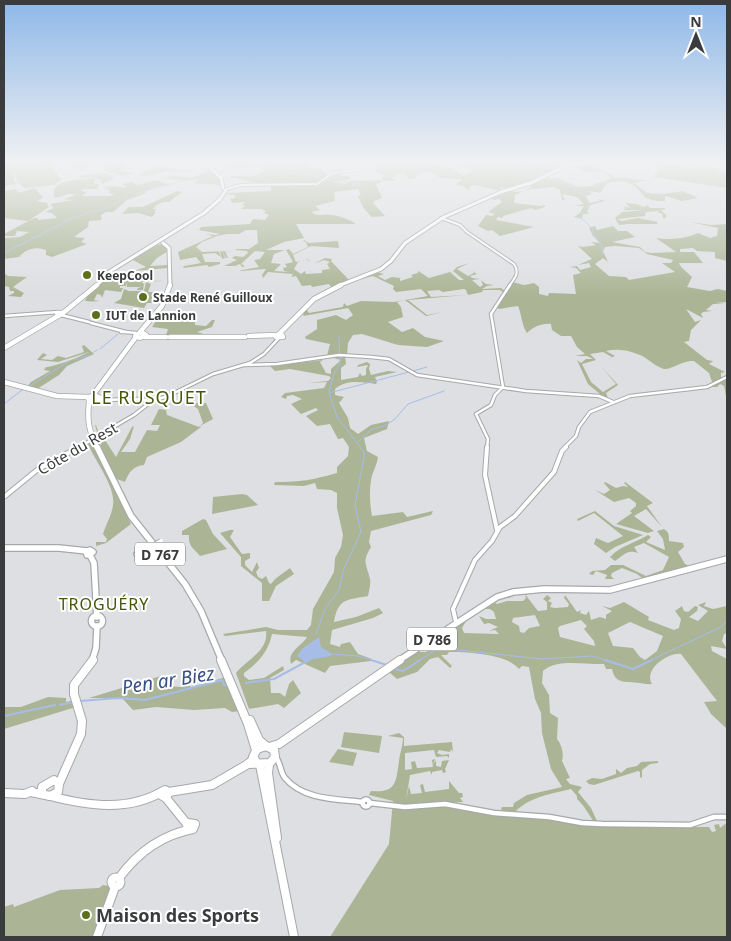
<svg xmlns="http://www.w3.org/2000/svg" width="731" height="941" font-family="'Noto Sans',sans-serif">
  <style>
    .green { fill: #abb595; fill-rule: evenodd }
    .water { fill: #a7bde7 }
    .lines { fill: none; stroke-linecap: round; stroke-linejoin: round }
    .stream-far1 { stroke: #a7bde7; stroke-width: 1 }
    .stream { stroke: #a7bde7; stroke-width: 2 }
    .minor-far3-casing { stroke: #a6a8aa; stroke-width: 4 }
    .minor-far2-casing { stroke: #a6a8aa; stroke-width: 4.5 }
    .minor-far1-casing { stroke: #a6a8aa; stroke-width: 6 }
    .minor-casing { stroke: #a6a8aa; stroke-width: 7 }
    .major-far3-casing { stroke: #a6a8aa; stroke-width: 5 }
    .major-far2-casing { stroke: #a6a8aa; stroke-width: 6 }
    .major-far1-casing { stroke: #a6a8aa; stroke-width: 8 }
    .major-casing { stroke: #a6a8aa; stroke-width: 10 }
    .minor-far3 { stroke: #fff; stroke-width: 2 }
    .minor-far2 { stroke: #fff; stroke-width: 2.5 }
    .minor-far1 { stroke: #fff; stroke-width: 4 }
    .minor { stroke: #fff; stroke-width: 4.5 }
    .major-far3 { stroke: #fff; stroke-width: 3 }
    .major-far2 { stroke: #fff; stroke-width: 4.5 }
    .major-far1 { stroke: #fff; stroke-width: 5.5 }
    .major { stroke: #fff; stroke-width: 8 }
    .minor-bridge-far1-casing { stroke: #a6a8aa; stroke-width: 4.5; stroke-linecap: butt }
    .minor-bridge-casing { stroke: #a6a8aa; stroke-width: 6; stroke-linecap: butt }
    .minor-bridge-far1 { stroke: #fff; stroke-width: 2.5 }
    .minor-bridge { stroke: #fff; stroke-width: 4 }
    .poi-dot { fill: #5b6f1d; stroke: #fff; stroke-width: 2 }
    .labels { text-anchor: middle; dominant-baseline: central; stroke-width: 4; stroke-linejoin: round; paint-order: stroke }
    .far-poi-label { font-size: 12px; font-weight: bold; fill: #3a3b3c; stroke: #fff; text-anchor: start }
    .shield { fill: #fff; stroke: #757676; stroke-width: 1 }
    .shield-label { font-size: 14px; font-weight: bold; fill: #3a3b3c }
    .street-label { font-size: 15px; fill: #3a3b3c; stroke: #fff }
    .neighbourhood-label { font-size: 16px; letter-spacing: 1px; fill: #465708; stroke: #fff }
    .quarter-label { font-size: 18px; letter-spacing: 1px; fill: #465708; stroke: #fff }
    .near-poi-label { font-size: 18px; font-weight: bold; fill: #3a3b3c; stroke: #fff; text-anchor: start }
    .near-water-label { font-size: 19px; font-style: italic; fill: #364f85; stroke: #fff }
  </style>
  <rect width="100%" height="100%" fill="#dedfe2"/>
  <g class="green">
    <polygon points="4,163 53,163 41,167 55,164 54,169 61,180 55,185 24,188 16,180 16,175 11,176 15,176 14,181 18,184 7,185 5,188 5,191 16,189 18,193 35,188 43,198 37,201 47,203 49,207 28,221 4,218"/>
    <polygon points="132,163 123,167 133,168 119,169 133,173 123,176 103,170 110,167 99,164 72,170 76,168 71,164 75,163"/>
    <path d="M235,163h74l1,5 11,1 6,6 16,-3 -2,4h8l2,3 -19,3 14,2 4,-3 30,-1 2,2 -6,2 6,14 -8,3 -1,2 12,13 -13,1c-7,-6 -11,-13 -14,-21l3,-1 -3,-6 -24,3 1,9 -20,5 5,4 -9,2c7,5 13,2 21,3 8,1 19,5 24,9h-60l8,14 -20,4 -18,8h19l-11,4 -3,9 10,1 -7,7 16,1 -6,-1 -1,-3 4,-1 -2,-3 8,-2 -7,-12 3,-1 4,5 15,-7 -2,-5 -3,-1 1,-1 5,3 29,-2 1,7 -28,-2 -18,9 3,7 12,-3 2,4 -3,-4 -9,3 -4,7 7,5 4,-3 1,3 16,-1v-3l8,-1 -3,-5 3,-2 -6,-2 -11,4 12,-6 7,1 -1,2 19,20 -18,7 -3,-4 -17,3 -1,-2 -9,1 -6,-10 -5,1 2,-3 -25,-2 -5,6 -1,-3 4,-6 -29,2 22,-4 -5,-7 6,-1 5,-7 -10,-1 -14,13 4,2 -3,1 -2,-3 -5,2h-11l13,-6 -5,-2 3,-2 8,1 5,-4 -1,-2 -12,-1 1,-1h13l9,-6 -1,-13h-11l-7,4h-12l-10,2 -15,6 -6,5 6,5 30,-1h-7l3,7h-2l-4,-7 3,7 -3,1 -2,-8 -1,1 2,5 -6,-4 -13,1 3,8h15v2l-11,3 -2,-2 -24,3 1,-2 17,-3 -5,-6 -16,3 -2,-8 35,-16 -8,-2 11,1 4,-1 -21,-4 2,-3 49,-3 3,-5 12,1 4,-5 -5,-2 2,-2 -4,-1 1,-1h-22l4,-3 -3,-1 3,-3 -13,1 -2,-4 5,-1v-3l-10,-1 2,-1 44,-2v-5l14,-3h-30l-19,-5h-5v-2c11,0 23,3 33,-5l-2,-3 5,-3 -37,4 1,-2 -6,-1 9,-1z"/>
    <path d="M378,163h50l22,4 14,9 10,-7 -31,-6h123l1,2 -51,22 -17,1 5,2 -3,1 -26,-6 -5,1 -1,4 -7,-4 -7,-1 8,-6 -23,-1c-6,-7 -14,-8 -22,-4l-4,5h-6l-2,-5h-9l-5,4 3,3h-12l-1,-2 2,-4 -8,-3 -1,-4z"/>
    <path d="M586,163l24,11 6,-1 -4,1 2,4c10,-3 21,3 33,2l-13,3 13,10 16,1 20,-3 15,7 -16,3 -17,-5v5c-6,0 -18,0 -22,-6 -11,-15 -20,-16 -38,-11l1,1 -6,8 -10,-2 1,3 -5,2 3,7 11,-2 -2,-2 7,2 -15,4 -3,7 2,2h-6l-1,5 -8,-2 6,-4 4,-7h-11l11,-2 -7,-7 -15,-3 3,6h-3l-2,-10 -7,-3 -29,3 8,-3 -5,-2 14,-6 17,-1 20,9 13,-1 21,-8 -8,-6h-18l-16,-7z"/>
    <path d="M652,163h13l3,2 9,-2c10,10 21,1 31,3 6,0 13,5 19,7v15l-73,-11 4,-9z"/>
    <polygon points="157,166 176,168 175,170 193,170 190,172 168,171 148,176 138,176 148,169"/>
    <polygon points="211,169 221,179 222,185 194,183 200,179 185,181 163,178 171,176 195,177"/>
    <path d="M103,173l12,3 -4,1 3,2 -12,5 -2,-5h-5l-1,5h6l-3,5h-13l-3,2 6,1 -5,4h29l3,-2 -6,-1 3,-3 -8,-1 10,-1 -13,-1 15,-1 11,2 -3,-4 9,-2 5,3 21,-5 11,5c-5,1 -21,4 -24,7l1,1 -19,7 -14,12h-7l-6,4 2,1 -1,3 -12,1 -1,6 -14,10 11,1 -4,4 6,2 -35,13 -6,-2v-5c-11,-4 -20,-1 -27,7l-15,2v-21l16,-1 9,-5 -12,-1 -2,5h-11v-2l30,-16h4v2l19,-2 -5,-5 -7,-1 9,-4 -4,-4 23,-4 -9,-1 12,-4 -7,-1 -14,4c-9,-21 31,-17 43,-21l-19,1v-2z"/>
    <polygon points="511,190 515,192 523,191 515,195 514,203 540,206 545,205 545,207 535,210 531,208 503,216 503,218 498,217 496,220 534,227 500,236 492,230 488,231 478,226 486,215 492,216 495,214 488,212 502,202 499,199 504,197 495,200 489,198"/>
    <path d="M177,191l5,1 -13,10c-6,-1 -12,2 -16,7h3l-2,3h2l-4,5 -14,-4 -16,1 7,-7h14z"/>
    <polygon points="625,203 636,204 644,207 647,205 650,208 664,208 666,209 661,210 666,215 666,218 663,218 662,213 658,213 659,211 646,212 645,216 617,219 622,221 638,218 658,222 657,224 629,224 619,225 615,218 622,212 644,210 623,210 626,208 623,206 631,208"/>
    <path d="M690,222l21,3 16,-1v37l-12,-3v-6l-18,-1 -4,-3 -13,1v3h14l9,11h-24l2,4 11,10 -5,10 23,4 8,-2 9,2v11l-12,1 10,1h-12l-7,6 6,1 -9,1 -2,2 2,4 -17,-9 9,13 6,-2 -10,10 -2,11 -5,1 23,18 6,1 -4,3 16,8 -4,1v4l6,2v22l-3,-15 -4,-2 -3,3h-7l-2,-2 4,-3 -3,-9 -15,-12c-11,-1 -23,9 -30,8 -7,-2 -14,-8 -20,-12 -12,-6 -25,-9 -38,-6l9,5 -9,4 6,-3 -9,-5 -13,2 6,6 -14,4 9,18 12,10 13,-8 -15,-18 17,19 -12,8 2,5 -6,-3h-12l10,-1 -12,-10 -11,-24 4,3 5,-4h7l-6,-3h-12l10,-2 -8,-7 -6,-11h-10l-9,-6 -1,-6c-9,-1 -18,3 -24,9 -5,-7 -5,-17 -9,-27l-19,3 -4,-3 17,-24 12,3 10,-2 5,4v7l9,2 1,-3 27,1 -3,-19 8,-2 -5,-5 -6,-1 7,-1 3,4 11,-3 -2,-4 -11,2 14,-6 -14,-13 5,1 13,-2 -5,-3 9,1 -7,-7 -4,-8 6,-2 2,4 16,-4 5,5h9l8,6 -23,5 28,5 5,5 6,1 25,-1 -20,-14c15,2 29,1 42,-5l12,5 7,-2 1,-8zM615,246l24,2 8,6 26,6 -2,3h-9l13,9 -46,8 -3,-3 -17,-1 -14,-12 8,-6 5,4 -5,-11 2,-4z"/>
    <polygon points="162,244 168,249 168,251 157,258 150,266 168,265 167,268 134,271 146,267 131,259 157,245"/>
    <path d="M469,263l-12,6 11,7 6,-3 -2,-2 5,3 -7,2 2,2 8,1 -8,1 8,7 3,-2 -2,-5 5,4 8,1 -7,1 -5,3 19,-1 4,3 -1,2 -4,-3h-17l-1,2 -14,3 -2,-5 -2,-1 -21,3 -4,-2 -12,1 4,6 35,-2 -58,5 19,15 16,-3 -17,4 -21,-16 -8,2 4,5 2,10 -15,5 14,10 11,-4 12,9 19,4 -17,6 -29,-2 -36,-11 -9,1 -5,8 -1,12 -11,1 5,2 4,-2 1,8 -5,4v12l17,-3 2,-4 2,3 4,-1v-6l2,-4 -11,2 1,-2 9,-3 3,2 -1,5 2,6 17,-4 9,1 -22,5 2,5 -1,2c-14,-2 -30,-5 -41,5v6l9,2 -5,6 9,15 2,10 8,6 13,-9 18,-4 -2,8 -23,9 3,13 11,6c-1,8 -6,16 -7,23 -2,12 -1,25 1,36l31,-4 4,5 26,-6 -2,4 -60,16 -2,11 2,5c-9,15 -5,16 -1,32 1,5 -1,12 -2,17 -21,4 -30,2 -34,26l22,-5 23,-9 4,5 -10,5 -41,12 -2,14 10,3 1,-3 9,-2 8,12 14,5 -1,2 -41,5 -5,7 -29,-13 -5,4c-4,-13 11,-18 16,-27l-35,-3c-4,18 -13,28 -28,39v3l5,4 15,-2 19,-12 1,4 -14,8 1,15h9l5,4 4,-13 4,-4 8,13 -17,15 -6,-4 -29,5 -13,-36c10,-13 33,-22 30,-42l-41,5 -2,-2 43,-7 12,3h29l4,-5 2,-16 21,-37 1,-14 6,-11 2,-12 -6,-27v-15l-6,-3 -14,-1 -2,-6 -11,3 -30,-1 1,-3c28,0 36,-2 62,-9v-6l11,-11 1,-9 -6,-9 -5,1 -8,-15 -13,2 -11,-10 12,-6 -2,-2 -15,6 -10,-10 11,-5 -9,-4 -6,1 -1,3 -5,-2 4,-4 39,-5 3,-6 -20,1 21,-2 3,-3 -2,-2 -39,-7 -15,2 -5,-5 53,-6 -3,2 6,11 5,1v-5l10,-9 -14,-4 3,-12 -24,-5 -1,-2 12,-8v-9l19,-5 10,5 7,-5 -5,-7 -45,8 1,-2 -3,-1 5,-4 3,4 34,-6 1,-4 3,3 14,-5 33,1 34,-6 -7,-7 -25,3 -3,-3 1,-3 -21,-10 -15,4 19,-8 7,2 -6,2 7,4 7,-3 8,1v3l13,-4 -2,-2 7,-2v-2l11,7 21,-6 9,8h5l-11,-9 4,-4z"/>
    <polygon points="4,273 8,276 27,277 13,287 24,293 21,297 8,296 14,293 14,291 10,291 9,287 4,286"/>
    <polygon points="105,279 163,281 141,282 144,284 143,290 137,290 138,288 141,287 127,287 127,282 126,286 120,286 120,288 123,288 121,292 105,290 102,298 101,295 97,294 94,300 100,300 93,301 99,302 85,301 87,297 84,300"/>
    <polygon points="146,282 151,284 148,292 166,292 162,303 147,303 144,308 114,303 121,299 124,289 129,291 144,291"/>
    <polygon points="162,311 166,312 166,321 177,320 178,316 180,315 182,319 195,317 195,325 206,326 212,320 215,320 212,327 197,332 207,335 166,335 168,329 152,327"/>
    <path d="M84,345l10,9 -27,12 -8,9 -22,14 -10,-2 4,-5 19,-11 -6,-1 2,-3c8,0 34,-10 43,-15l-31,10 -21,-2 6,-7 4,2 -6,4 11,1 6,-4 8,2 18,-6 -2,-6z"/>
    <path d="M189,403h17l7,16 -13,7 1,1 -20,15 -34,15 -3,8c-11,1 -15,7 -19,17l-11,-4 -11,-25 -8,-28h1l4,12h3l13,20 16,-30 2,-1 -4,13 -9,13h14l12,-22 10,1 3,-6h-9l8,-16 7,1 1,5 32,12 4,-4 -5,-14z"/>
    <path d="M91,442l40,82 -25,19 -10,3v-4h10l1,-3 -4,-5c3,-10 9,-19 10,-29 3,-18 -18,-44 -25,-61z"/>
    <polygon points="605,482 616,488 623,486 628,487 624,483 625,482 653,503 647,506 662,527 646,509 634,516 654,531 648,533 616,524 632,513 630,511 636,506 636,503 629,498 614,502 595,490 604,494 610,490 604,483"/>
    <polygon points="242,494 247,495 258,505 212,514 213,497"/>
    <polygon points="595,511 614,526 643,535 615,547 606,553 594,544 596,538 608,543 623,536 594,513 578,521 577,519"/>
    <path d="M203,519l3,1 7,14 14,15 -27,7c-6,-8 -12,-9 -11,-21h-7v-4z"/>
    <path d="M664,529c5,3 5,6 5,12l14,2 1,4 -6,5 7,12 5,2 -45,14 -8,-6 -15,-6 -10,5 -1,3 3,3h-9l2,-4 -11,-4 -3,4 -4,-1 3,-3 13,-1 6,-5h12l23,11 17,-6 6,-13 -25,-14 -10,4 4,6c-11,-4 -14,2 -23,8l-5,-4c10,-11 25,-14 38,-22l3,2 -5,5 19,8 -2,-11 -6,-8z"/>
    <polygon points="230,530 234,530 230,537 242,554 250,553 250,558 245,561 245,565 252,572 257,562 259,568 256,572 258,577 262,579 266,576 269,583 271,584 275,579 290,568 294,574 276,586 269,601 262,601 262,583 241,566 241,557 220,533"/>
    <path d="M524,593l14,18 9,-1v-8l-4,-3 4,-4 4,3 -3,3 4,2 -2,4 5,1 13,-1 1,-3 -5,-6 1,-3 12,17 4,-2 -1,3 6,2 3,-4 2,9 9,-3 6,2v-4l6,-4 -10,-5 8,2 14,-6 25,15 -1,3 26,10 5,-2 2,-9 -6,-8 7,-5 2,5 4,1 7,-6 3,1 -1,4 -8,6 9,4 10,-10 -10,-6 8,-3 -2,4 9,3 14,-3v27l-3,1 -2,7 5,8 -16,-3 1,5 15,8v70l-16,-15 -7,-12 13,-1 -36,-47c-13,-2 -38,16 -29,30 -6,1 -8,-1 -13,-1 -12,-2 -24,2 -27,-14h-6l-2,-5c-18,1 -47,-6 -61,7l-1,12 7,12 1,18 8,5 -1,21c5,6 7,15 5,22l8,17 -4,1 4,5 12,3 -4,5 13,16 6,13 -3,1c-5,-7 -10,-17 -17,-23v-3l-6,-7c-20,5 -42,8 -56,23l-9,1 -5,-4 1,-2h11l1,-4 13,-8 35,-8 -11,-18 -9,-36 -1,-20 -6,-14 -6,-32 -7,-1 -3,3c-11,-15 -52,-17 -70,-17l-2,3h-6l11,11 -2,2 -12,-11 -8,2 -13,13 -20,7 -8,-7 26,-20h11l8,-5 -2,-3 -6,1 42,-27 -6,10 2,5 35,1 -4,-4 -6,1 9,-4 -9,-4 -5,1 -5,-8 7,3h10l-2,-7 -4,-3h-5l-16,9 24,-17 4,3 10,-3h16l3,-3 -1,-3 -7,-1 -9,4 -4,-2zM535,615l5,11 -11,2 -5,5 -4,-1 -1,-6 -7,-4 1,-4zM581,620l6,6 -3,3 10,12 1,5 -35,-9 -2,-9 2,-2zM630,622l33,14 -6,15 -12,9 -5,-3 -7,-9 -20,-2 -5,-13z"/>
    <polygon points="161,676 169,686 181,687 185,682 191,687 226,677 240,711 232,712 225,708 194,710 156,707 133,710 122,698 89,698"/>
    <polygon points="48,697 66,698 66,702 74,700 76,707 4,729 4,707 21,707"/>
    <polygon points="344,732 382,736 379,753 341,747"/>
    <path d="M399,733l5,4v9l48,-4 1,10 -2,-3 -1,3 -11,-2 -2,3 5,2 7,-1v4l-2,-2 -11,1 -2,-7 -29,3v17l7,-1 -1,-7 4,-1 2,7 16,-1 -1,-7 3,-1 -2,6 3,-5v6l5,1 1,-6 7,-1 -4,9 1,3 -3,1 -1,-3 -10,2v3l-2,-4 -20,4 -4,25 3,-14 2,8 11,-1 -2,-8 3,-1 2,8 24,-3v-8l10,12h3l1,4 -3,1 3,4 -30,1 7,4h26l83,11 44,8 116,1 3,5 4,-1 -2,-6 5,-1 1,4 5,-4 2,1v112h-397l59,-93 4,-43 -24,-6 2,-4c25,2 25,-8 28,-30 1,-8 4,-16 4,-23l-15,-2z"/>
    <polygon points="338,749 357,753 353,766 329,762"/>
    <polygon points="658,761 658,763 650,764 642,770 642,778 640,777 640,772 638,771 594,785 589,784 586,781 592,778 602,779 616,774 616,769 621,773 627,768 637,766 641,762"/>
    <polygon points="103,885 108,886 110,890 94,937 4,937 4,907 13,904 14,907 60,890 99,888"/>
  </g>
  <polygon class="water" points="319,637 321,647 332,654 331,656 304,661 297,656 302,649"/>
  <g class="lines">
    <g class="stream-far1">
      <polyline points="522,163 520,170 537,178"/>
      <polyline points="261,169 276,174 303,173 331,181 347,182 363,189 364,194"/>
      <polyline points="219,172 239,167 255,167 264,163"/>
      <polyline points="194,179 203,179 206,175 214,173"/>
      <polyline points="550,179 576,188 578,192 584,195"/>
      <polyline points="585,196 588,205 580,217 593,229 592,232 601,244 603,255"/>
      <polyline points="4,253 75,217 104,209 146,190 192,179"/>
      <polyline points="100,349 118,334"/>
      <polyline points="94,352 97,350"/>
      <polyline points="74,360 89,355"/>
      <polyline points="413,371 427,367"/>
      <polyline points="28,387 68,362"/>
      <polyline points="329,392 334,374 340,364 339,336"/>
      <polyline points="4,404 22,390"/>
      <polyline points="358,442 372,429 384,426 394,420 408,404 444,391"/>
      <polyline points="343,571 361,532 355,505 364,457 364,452 337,417 329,393 409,372"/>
      <polyline points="316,634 326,607 339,590 343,573"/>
      <polyline points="332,654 358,656 375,661"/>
      <polyline points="307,661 311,659"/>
      <polyline points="418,661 439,648 542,659 592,656 609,661"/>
      <polyline points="649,661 721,627 727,621"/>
    </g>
    <g class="stream">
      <polyline points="371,660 387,665"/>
      <polyline points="605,660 633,669 652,660"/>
      <polyline points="395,669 403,671 420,660"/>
      <polyline points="246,683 274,679 309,660"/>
      <polyline points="80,701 118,698 145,700 222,680 224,685 228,685"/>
      <polyline points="60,705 73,702"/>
      <polyline points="4,716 55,705"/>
    </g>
    <g class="minor-far3-casing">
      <g id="minor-far3">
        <polyline points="227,189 241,185 317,184 333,173 358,170 364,167 365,163"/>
        <path d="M441,218l19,7 7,7 47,32c6,9 1,14 -5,22"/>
      </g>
    </g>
    <g class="minor-far2-casing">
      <g id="minor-far2">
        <polyline points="61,315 89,322"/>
        <polyline points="4,316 58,312"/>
        <polyline points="91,323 122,331"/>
        <polyline points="121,331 126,332 121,332"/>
        <polyline points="126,332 136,333"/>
        <polyline points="244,365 277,364 339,355 371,357 389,359 417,375 526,391 599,396 613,402"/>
        <polyline points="100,400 140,399 152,401"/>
        <polyline points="100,435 134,415 152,401 168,396 213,374 250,363 264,354 279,338"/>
        <polyline points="76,448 88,442"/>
        <polyline points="487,448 488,439 476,414 491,405 495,395 503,387 491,314 510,285"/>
        <polyline points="564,448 576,436 579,427 590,412 630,396 707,387 727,377"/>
      </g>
    </g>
    <g class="minor-far1-casing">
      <g id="minor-far1">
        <polyline points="487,447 485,475 497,530"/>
        <polyline points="4,497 37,470 79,447"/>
        <polyline points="136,554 149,548"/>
        <polyline points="456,622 453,609 475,560 492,541 500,527 515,516 554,472 562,451 566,447"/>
      </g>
    </g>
    <g class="minor-casing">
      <g id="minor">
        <path d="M276,757c5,7 4,15 9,21 18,22 52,21 78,24"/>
        <circle cx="366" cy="803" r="3.5"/>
        <polyline points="370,803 405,807 445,804 494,813 549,817 582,823 602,824 690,825 714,817 727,817"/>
      </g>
    </g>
    <g class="major-far3-casing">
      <g id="major-far3">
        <polyline points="206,163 221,178 223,188"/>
        <polyline points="163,243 169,248 170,286"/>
        <polyline points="109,272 204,213 220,199 226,190"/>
        <polyline points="96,286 111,272"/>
        <polyline points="338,286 381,269 391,261 405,243 444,217 501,192 531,183 563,167 581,163"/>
      </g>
    </g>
    <g class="major-far2-casing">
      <g id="major-far2">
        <polyline points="63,313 97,285"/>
        <polyline points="140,332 162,306 170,285"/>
        <polygon points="141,332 146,335 140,338 135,336"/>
        <polyline points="279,334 314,299 341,285"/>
        <polygon points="279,334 282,335 283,337 276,337"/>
        <polyline points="249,336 277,335"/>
        <polyline points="145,337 166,337"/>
        <polyline points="170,337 245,337"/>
        <polyline points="4,348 63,313 57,313 59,315"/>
        <polyline points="4,382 57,396 90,397"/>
        <polyline points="93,395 136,337"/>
        <polygon points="94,395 101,398 95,402 89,401 88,398"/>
        <path d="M89,402c-2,20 0,28 8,46"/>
      </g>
    </g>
    <g class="major-far1-casing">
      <g id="major-far1">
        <polyline points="97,447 131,516 185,584 201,611 222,661"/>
        <polyline points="4,548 59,548 87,551"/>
        <polygon points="90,550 93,552 87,555 86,552"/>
        <polyline points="90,555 94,563 97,617"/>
        <circle cx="97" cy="621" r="5.5"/>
        <polyline points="92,661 96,648 97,626"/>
        <polyline points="398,661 497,597 513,592 544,589 610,590 727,559"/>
      </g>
    </g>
    <g class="major-casing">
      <g id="major">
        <polyline points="221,660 248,724 256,750"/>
        <polyline points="250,720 259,740 266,746"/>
        <polyline points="269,747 279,744 400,660"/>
        <polyline points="248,764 270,763 275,757 274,750 266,746 257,749 253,757 257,763"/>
        <polyline points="269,764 268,773 277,838"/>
        <polyline points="260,765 294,937"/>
        <polyline points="59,784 81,734 82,721 74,694 74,685 93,660"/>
        <polyline points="31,792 50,796 58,792 59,784 54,780 42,787 42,793"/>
        <polyline points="169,792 212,785 248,764 254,758"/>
        <polyline points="4,793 25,794 32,791"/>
        <path d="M50,796c39,10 79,16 115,-6l4,2 -3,6 -5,-3"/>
        <polyline points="166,798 187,824"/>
        <circle cx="116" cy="882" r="4.5"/>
        <path d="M119,878c19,-26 42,-43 74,-49l2,-5 -7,-1 -1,5"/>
        <polyline points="97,937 115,887"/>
      </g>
    </g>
    <use href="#minor-far3" class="minor-far3"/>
    <use href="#minor-far2" class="minor-far2"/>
    <use href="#minor-far1" class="minor-far1"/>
    <use href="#minor" class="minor"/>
    <use href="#major-far3" class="major-far3"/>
    <use href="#major-far2" class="major-far2"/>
    <use href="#major-far1" class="major-far1"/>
    <use href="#major" class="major"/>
    <g class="minor-bridge-far1-casing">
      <polyline id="minor-bridge-far1" points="88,442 100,435"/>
    </g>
    <g class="minor-bridge-casing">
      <polyline id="minor-bridge" points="149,548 161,541"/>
    </g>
    <use href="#minor-bridge-far1" class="minor-bridge-far1"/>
    <use href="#minor-bridge" class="minor-bridge"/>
  </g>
  <linearGradient id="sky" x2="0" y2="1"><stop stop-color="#8eb8e8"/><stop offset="0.55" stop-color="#f0f1f2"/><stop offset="1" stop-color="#f0f1f2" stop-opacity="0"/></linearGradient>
  <rect width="731" height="295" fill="url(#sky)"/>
  <g class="poi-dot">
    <circle cx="87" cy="275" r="5"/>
    <circle cx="143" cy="297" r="5"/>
    <circle cx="96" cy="315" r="5"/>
    <circle cx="86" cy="915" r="5"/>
  </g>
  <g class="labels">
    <g class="far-poi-label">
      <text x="97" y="275">KeepCool</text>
      <text x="153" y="297">Stade René Guilloux</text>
      <text x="106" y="315">IUT de Lannion</text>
    </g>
    <g class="shield">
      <rect x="135" y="542.5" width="50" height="23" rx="4"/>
      <rect x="407" y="627.5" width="50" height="23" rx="4"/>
    </g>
    <g class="shield-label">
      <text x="160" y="554">D 767</text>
      <text x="432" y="639">D 786</text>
    </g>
    <g class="street-label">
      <text transform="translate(77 448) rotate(-30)">Côte du Rest</text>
    </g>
    <g class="neighbourhood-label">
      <text x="104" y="604">TROGUÉRY</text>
    </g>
    <g class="quarter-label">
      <text x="149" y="397">LE RUSQUET</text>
    </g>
    <g class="near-poi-label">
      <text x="96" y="915">Maison des Sports</text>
    </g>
    <g class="near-water-label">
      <text transform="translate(168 680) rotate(-9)">Pen ar Biez</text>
    </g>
  </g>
  <rect width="731" height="941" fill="none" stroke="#3a3b3c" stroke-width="10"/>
  <g transform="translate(696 35)" stroke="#ffffff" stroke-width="4" paint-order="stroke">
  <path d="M0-4L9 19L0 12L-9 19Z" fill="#3a3b3c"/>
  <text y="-8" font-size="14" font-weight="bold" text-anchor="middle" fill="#3a3b3c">N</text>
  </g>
</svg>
